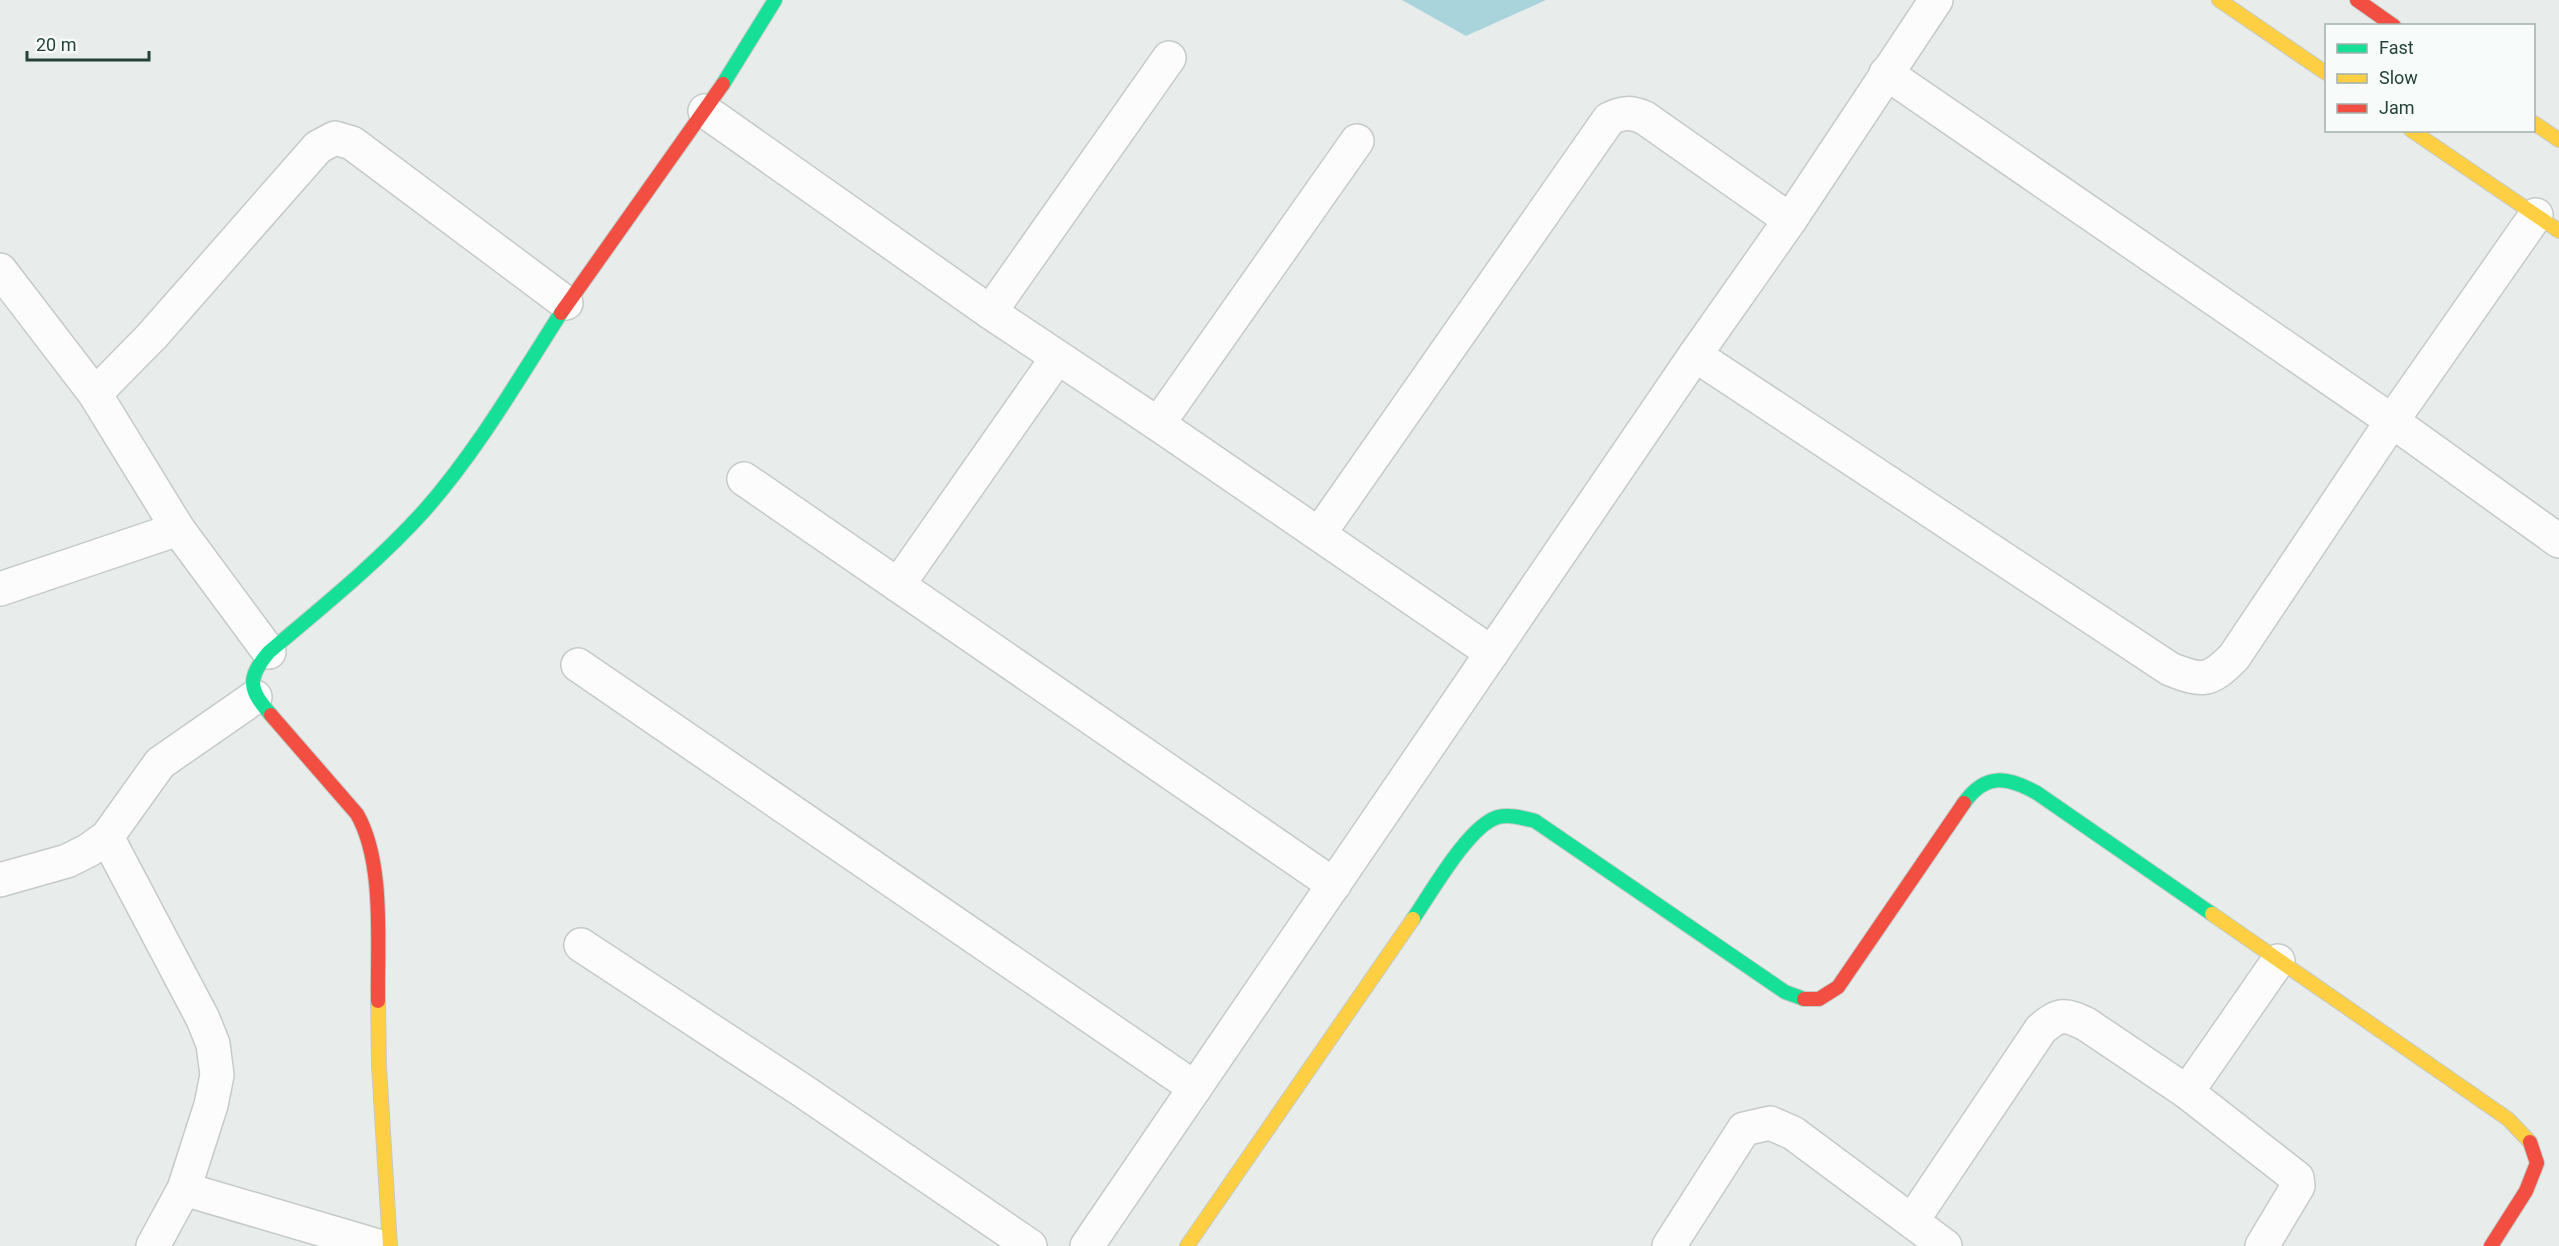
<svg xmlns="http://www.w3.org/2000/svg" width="2559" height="1246" font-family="Roboto,sans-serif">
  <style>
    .water { fill: #a9d4db }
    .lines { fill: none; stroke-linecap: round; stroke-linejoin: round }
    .street-casing { stroke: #c5cac8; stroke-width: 36 }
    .fast-casing { stroke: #c3cbc8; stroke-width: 16 }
    .slow-casing { stroke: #c3cbc8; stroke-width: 16 }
    .jam-casing { stroke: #c3cbc8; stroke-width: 16 }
    .street { stroke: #fcfcfc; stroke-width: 33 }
    .fast { stroke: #16e098; stroke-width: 14 }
    .slow { stroke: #ffcf43; stroke-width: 14 }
    .jam { stroke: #f24e42; stroke-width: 14 }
  </style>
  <rect width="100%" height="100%" fill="#e8edeb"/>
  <polygon class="water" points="1402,0 1546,0 1466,36"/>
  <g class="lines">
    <g class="street-casing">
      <g id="street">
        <polyline points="1886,73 2392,421 2559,541"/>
        <polyline points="705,111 990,312 1158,424 1492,653"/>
        <polyline points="0,270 95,394 178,529 269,652"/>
        <polyline points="990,312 1169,58"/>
        <path d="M1695,355l475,314c33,13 39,13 64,-12l158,-236 144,-206"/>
        <polyline points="95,394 152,336 318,147 335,138 352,143 566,303"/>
        <polyline points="1158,424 1357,141"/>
        <polyline points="744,479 1334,885"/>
        <path d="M1319,534l290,-415c14,-7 22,-7 36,-1l145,102"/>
        <polyline points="898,585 1057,358"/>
        <polyline points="0,589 178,529"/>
        <polyline points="578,665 1195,1088"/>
        <polyline points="107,837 203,1019 213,1044 217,1075 211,1105 184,1189 153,1246"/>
        <polyline points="0,880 67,861 89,850 107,837 160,763 255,697"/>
        <polyline points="581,945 803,1091 1030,1246"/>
        <polyline points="2187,1092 2278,961"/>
        <polyline points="184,1189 378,1246"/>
        <path d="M1912,1221l129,-192c19,-16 24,-15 45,-5l101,68 110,86 1,8 -36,60"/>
        <polyline points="1087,1246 1695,355 1790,220 1936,0"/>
        <polyline points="1669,1246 1744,1129 1770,1123 1793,1133 1945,1246"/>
      </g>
    </g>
    <g class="fast-casing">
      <g id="fast">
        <polyline points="723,84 775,0"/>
        <path d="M271,715c-22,-25 -25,-36 -2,-63 53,-45 108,-89 155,-141 53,-60 94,-131 137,-198"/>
        <path d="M1964,803c22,-31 44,-26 73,-10l175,121"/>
        <path d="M1413,919c18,-26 56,-94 85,-102 12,-3 25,1 37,4l250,171 19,7"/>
      </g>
    </g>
    <g class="slow-casing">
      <g id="slow">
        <polyline points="2219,0 2326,73"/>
        <polyline points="2534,123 2559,140"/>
        <polyline points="2411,130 2559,231"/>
        <polyline points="2212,914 2508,1119 2530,1142"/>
        <polyline points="378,1001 379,1066 390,1246"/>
        <polyline points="1187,1246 1413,919"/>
      </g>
    </g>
    <g class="jam-casing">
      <g id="jam">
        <polyline points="2357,0 2394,26"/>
        <polyline points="561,313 723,84"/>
        <path d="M271,715l86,99c28,49 20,131 21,187"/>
        <polyline points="1804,999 1819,999 1838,987 1964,803"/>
        <polyline points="2491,1246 2526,1191 2537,1163 2530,1142"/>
      </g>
    </g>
    <use href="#street" class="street"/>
    <use href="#fast" class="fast"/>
    <use href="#slow" class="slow"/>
    <use href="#jam" class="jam"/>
  </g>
  <rect x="2325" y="24" width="210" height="108" fill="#f7fbf9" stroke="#a3b1ad" stroke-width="1.5"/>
  <rect x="2337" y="44" width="30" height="9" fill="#16e098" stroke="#a3b1ad" stroke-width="1.5"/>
  <text x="2379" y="54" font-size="18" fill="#24423a">Fast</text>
  <rect x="2337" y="74" width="30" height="9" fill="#ffcf43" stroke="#a3b1ad" stroke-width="1.5"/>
  <text x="2379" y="84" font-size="18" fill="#24423a">Slow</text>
  <rect x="2337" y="104" width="30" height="9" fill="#f24e42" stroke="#a3b1ad" stroke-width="1.5"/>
  <text x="2379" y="114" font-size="18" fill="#24423a">Jam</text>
  <path d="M27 51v9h122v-9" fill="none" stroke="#24423a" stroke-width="3"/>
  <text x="36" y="51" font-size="18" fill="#24423a" stroke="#f7fbf9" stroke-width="4.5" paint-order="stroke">20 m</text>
</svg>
